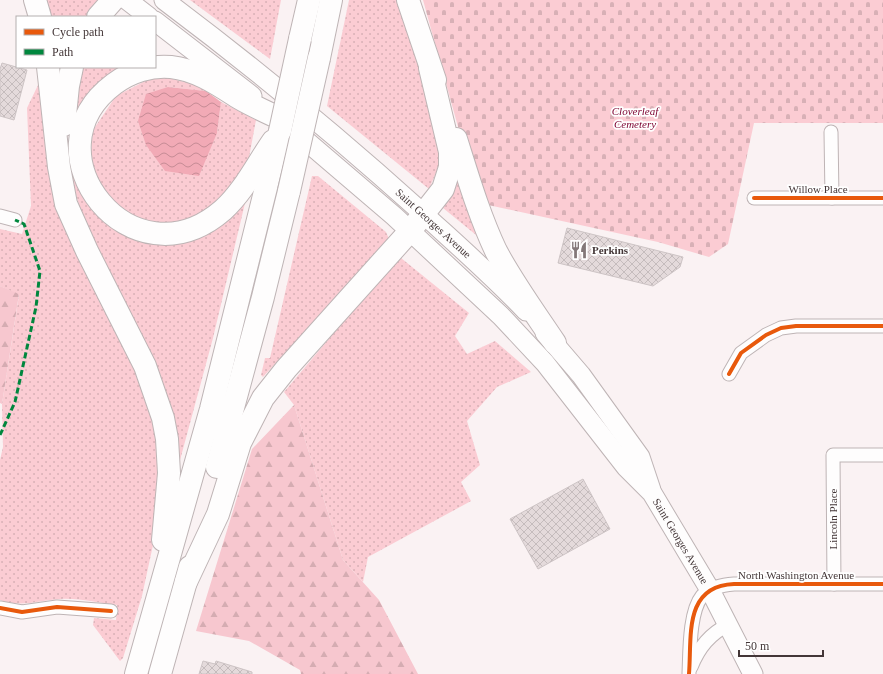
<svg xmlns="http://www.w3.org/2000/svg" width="883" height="674" font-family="Georgia,serif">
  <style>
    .grass { fill: url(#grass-dots) }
    .forest { fill: url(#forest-firs) }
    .cemetery { fill: url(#cemetery-stones) }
    .water { fill: url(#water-waves) }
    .building { fill: url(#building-cross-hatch); stroke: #cdc4c5 }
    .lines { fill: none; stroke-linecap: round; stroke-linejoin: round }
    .minor-casing { stroke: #beb4b5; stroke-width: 15 }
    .secondary-casing { stroke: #beb4b5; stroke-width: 21 }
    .trunk-casing { stroke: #beb4b5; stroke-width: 24 }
    .minor { stroke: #fefdfd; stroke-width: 13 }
    .secondary { stroke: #fefdfd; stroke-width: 19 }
    .trunk { stroke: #fefdfd; stroke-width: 22 }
    .trunk-bridge-casing { stroke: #beb4b5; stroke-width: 24; stroke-linecap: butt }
    .trunk-bridge { stroke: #fefdfd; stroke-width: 22 }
    .quiet { stroke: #00873e; stroke-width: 3; stroke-dasharray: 6 3; stroke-linecap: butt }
    .cycleway-casing { stroke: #fff; stroke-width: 6 }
    .cycleway { stroke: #e8590c; stroke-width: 4 }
    .labels { text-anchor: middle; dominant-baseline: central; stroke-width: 3.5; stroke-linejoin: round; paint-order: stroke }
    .park-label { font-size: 11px; font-style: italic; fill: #7c002f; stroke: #fff }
    .street-label { font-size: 11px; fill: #433637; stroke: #fff }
    .poi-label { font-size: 11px; font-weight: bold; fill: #433637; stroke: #fff; text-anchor: start }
  </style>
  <defs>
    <pattern id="grass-dots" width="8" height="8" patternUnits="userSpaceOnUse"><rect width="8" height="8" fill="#fbccd3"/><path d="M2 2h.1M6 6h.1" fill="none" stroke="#d8b0b6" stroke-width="1.8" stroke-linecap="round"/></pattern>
    <pattern id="forest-firs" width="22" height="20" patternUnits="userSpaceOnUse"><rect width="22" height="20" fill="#f7c7cf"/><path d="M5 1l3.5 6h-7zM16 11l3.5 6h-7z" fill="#d5acb2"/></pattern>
    <pattern id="cemetery-stones" width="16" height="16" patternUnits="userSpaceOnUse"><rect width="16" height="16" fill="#fbccd3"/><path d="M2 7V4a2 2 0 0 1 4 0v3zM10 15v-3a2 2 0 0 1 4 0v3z" fill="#d8b0b6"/></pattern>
    <pattern id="water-waves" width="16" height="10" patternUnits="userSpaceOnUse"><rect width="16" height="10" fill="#f2aab6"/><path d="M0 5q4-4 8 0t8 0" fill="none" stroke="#c68b95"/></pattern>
    <pattern id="building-cross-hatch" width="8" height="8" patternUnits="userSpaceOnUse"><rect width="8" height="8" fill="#e4dadb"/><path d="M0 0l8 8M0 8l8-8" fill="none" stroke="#c5bcbd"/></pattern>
  </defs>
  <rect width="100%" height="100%" fill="#faf2f3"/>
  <g class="grass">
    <polygon points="44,0 99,0 90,17 47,17"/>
    <polygon points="190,0 281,0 270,59"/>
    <polygon points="349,0 400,0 442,149 441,161 429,189 327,106"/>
    <polygon points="80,67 133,67 123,71 76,157 141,236 246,199 213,338 176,475 84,224 70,172 69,127"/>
    <polygon points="157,75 208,88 206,91 168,87 217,133 221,102 256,120 247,168 213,210 179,224 140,223 115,208 90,164 93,130 116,96"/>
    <path d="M39,83l29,148 80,159 15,54 -2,64 -19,88 -19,62 -3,3 -27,-36 1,-7 22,2 1,-15c-18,-2 -38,-7 -56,-6 -23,1 -38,9 -61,1v-140l3,-13 -1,-43 17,-109 -19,-9v-57l22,5 9,-28 -4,-98z"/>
    <polygon points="459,169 481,239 443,208"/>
    <polygon points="312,176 318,176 386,232 389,239 263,377 261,375 265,358 270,358"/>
    <polygon points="401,258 469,313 455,336 467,354 495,341 531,372 497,387 467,421 480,465 461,482 471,501 368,557 363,582 343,560 294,405 284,392 377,282"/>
  </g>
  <g class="forest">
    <polygon points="0,286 19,294 2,404 0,403"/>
    <polygon points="294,405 343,560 379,600 418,674 301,674 300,670 249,641 196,631 252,449"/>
  </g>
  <polygon class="cemetery" points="423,0 883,0 883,123 754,123 728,244 709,257 658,242 479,203"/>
  <polygon class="water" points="168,87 206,91 221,102 217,133 199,176 165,171 146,145 138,121 146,94"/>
  <g class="building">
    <polygon points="2,63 27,70 14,120 0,116 0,69"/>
    <polygon points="567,228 683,257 680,267 653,286 558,263"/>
    <polygon points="583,479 610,529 538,569 510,519"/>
    <polygon points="203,661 215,664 216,661 252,672 252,674 199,674"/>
  </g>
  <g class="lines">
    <g class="minor-casing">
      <g id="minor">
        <polyline points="831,132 832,198"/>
        <polyline points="754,198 883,198"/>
        <polyline points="0,216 15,220"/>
        <polyline points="729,374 741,353 766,335 781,328 796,326 883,326"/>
        <polyline points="834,584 833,455 883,455"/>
        <polyline points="0,608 22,612 57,607 111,611"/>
        <path d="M691,667c8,-20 19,-33 38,-43"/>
        <path d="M689,673c1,-20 0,-61 13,-77 8,-9 21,-11 32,-12h149"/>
      </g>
    </g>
    <g class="secondary-casing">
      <g id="secondary">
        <polyline points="127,0 149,17"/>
        <path id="s1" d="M164,0c88,66 173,136 254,209 37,34 74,66 108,102"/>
        <polyline points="155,21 252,96"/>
        <path id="s2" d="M291,128l103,88 107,100 44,47 81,104 26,26 58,97 43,84"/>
        <polyline points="545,333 581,375 640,457 651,490"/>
      </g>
    </g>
    <g class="trunk-casing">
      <g id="trunk">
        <polyline points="35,0 40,17"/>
        <polyline points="408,0 435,80"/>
        <polyline points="98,17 113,0"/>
        <polyline points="300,39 309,0"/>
        <polyline points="319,58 331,0"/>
        <polyline points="48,67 59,167 66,204 87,251 145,366 163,418 167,439 169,473 163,540"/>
        <polyline points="64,125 68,86 72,67"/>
        <path d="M456,139c12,38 23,76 40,112 17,32 39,62 59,92"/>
        <path d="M273,141c-16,23 -29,50 -50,69 -91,79 -200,-58 -109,-126 16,-12 37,-19 57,-17 26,3 46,17 68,31 12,7 25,13 38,19"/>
        <polyline points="217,467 263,297 289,191"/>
        <polyline points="186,582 218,514 240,443 263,398 286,369 410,231 443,189 450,167 450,152 430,68"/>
        <polyline points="136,674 211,409 280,131"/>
        <polyline points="160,674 190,567"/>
      </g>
    </g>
    <use href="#minor" class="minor"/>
    <use href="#secondary" class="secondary"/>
    <use href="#trunk" class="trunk"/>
    <g class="trunk-bridge-casing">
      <g id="trunk-bridge">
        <polyline points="280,131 300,39"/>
        <polyline points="289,191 319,58"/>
      </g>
    </g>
    <use href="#trunk-bridge" class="trunk-bridge"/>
    <polyline class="quiet" points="0,435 15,402 36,307 40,271 24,224 15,220"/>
    <g class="cycleway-casing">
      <g id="cycleway">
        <polyline points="754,198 883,198"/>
        <polyline points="729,374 741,353 766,335 781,328 796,326 883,326"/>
        <polyline points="0,608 22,612 57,607 111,611"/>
        <path d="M689,674c3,-37 -6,-88 45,-90h149"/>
      </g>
    </g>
    <use href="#cycleway" class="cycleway"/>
  </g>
  <defs>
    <g id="restaurant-bare" transform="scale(1.38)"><path d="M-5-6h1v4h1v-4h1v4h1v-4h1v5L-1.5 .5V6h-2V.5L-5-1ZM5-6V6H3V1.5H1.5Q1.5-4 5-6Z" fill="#837879" stroke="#fff" stroke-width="2.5" paint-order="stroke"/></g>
  </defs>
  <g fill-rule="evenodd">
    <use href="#restaurant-bare" x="579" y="250"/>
  </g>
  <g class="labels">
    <g class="park-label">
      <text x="635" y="111">Cloverleaf<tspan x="635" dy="13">Cemetery</tspan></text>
    </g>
    <g class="street-label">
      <text x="818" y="189">Willow Place</text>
      <text stroke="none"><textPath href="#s1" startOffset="350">Saint Georges Avenue</textPath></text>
      <text transform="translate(833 519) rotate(-90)">Lincoln Place</text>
      <text stroke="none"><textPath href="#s2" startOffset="571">Saint Georges Avenue</textPath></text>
      <text x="796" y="575">North Washington Avenue</text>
    </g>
    <g class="poi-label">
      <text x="592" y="250">Perkins</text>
    </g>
  </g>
  <rect x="16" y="16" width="140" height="52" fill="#ffffff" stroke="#b4afaf"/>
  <rect x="24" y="29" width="20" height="6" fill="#e8590c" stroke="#b4afaf"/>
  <text x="52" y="36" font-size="12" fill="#433637">Cycle path</text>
  <rect x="24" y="49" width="20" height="6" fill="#00873e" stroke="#b4afaf"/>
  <text x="52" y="56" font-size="12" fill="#433637">Path</text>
  <path d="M739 650v6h84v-6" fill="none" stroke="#433637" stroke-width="2"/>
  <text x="745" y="650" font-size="12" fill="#433637" stroke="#ffffff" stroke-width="3" paint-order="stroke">50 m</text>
</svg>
